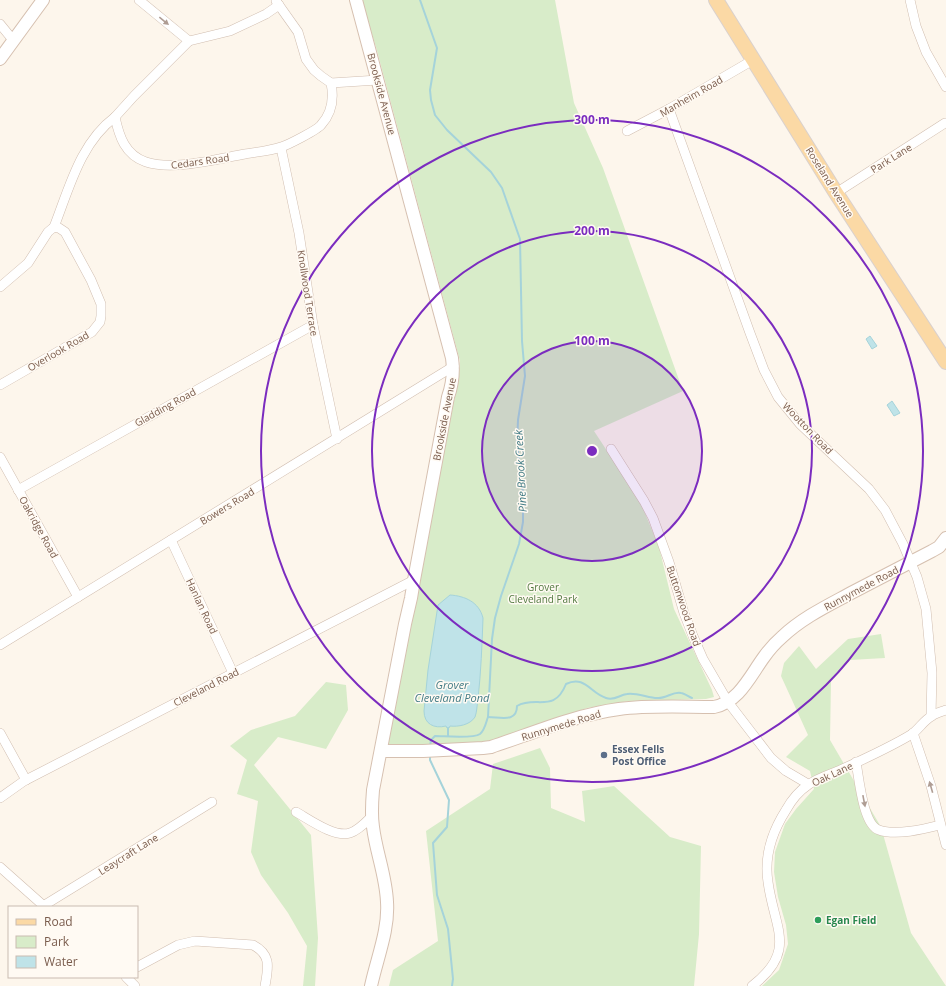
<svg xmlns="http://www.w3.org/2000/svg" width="946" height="986" font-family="'Open Sans',sans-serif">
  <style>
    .green { fill: #d8ecc9 }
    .water { fill: #bfe3e8; stroke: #a5d3da }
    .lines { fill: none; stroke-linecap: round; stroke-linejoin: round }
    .stream { stroke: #a5d3da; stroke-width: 2 }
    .street-casing { stroke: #d1beb0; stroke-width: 10 }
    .secondary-casing { stroke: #d6c0b0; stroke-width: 14 }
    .primary-casing { stroke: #dad1cd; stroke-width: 16 }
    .street { stroke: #fff; stroke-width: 9 }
    .secondary { stroke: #fff; stroke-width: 12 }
    .primary { stroke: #fbd9a5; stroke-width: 14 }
    .oneway { fill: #af9d94 }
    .ring { fill: none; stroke: #7b2cbf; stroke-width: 2 }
    .service-dot { fill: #5c6f8a; stroke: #fffaf3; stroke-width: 1.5 }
    .leisure-dot { fill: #2e9e5b; stroke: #fffaf3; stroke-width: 1.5 }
    .labels { text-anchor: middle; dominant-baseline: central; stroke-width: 3; stroke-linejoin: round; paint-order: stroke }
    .street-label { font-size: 10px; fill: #7a5c4d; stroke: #fffaf3 }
    .park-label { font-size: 10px; fill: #537a41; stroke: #fffaf3 }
    .service-label { font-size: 10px; font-weight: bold; fill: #4e5e75; stroke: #fffaf3; text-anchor: start }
    .leisure-label { font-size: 10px; font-weight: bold; fill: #27864d; stroke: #fffaf3; text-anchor: start }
    .water-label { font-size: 11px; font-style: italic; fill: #437c86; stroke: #fffaf3 }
    .centre { fill: #7b2cbf; stroke: #fffaf3; stroke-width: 2 }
    .ring-label { font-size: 12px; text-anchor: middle; font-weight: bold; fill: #7b2cbf; stroke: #fffaf3; stroke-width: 3; stroke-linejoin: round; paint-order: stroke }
  </style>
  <rect width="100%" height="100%" fill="#fdf6ec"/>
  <g class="green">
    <polygon points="361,0 555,0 574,103 603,168 683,391 594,431 640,501 659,547 674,609 712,690 714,697 706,699 629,701 587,708 490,742 463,745 437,744 387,747 459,375 460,361 376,47"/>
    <polygon points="881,634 885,658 850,660 831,681 830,740 881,827 911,933 946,986 762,986 779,970 788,944 786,925 778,897 774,872 775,852 785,824 796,809 814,789 810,771 786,757 808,735 781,676 784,663 799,646 816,669 848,639"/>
    <polygon points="326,682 346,685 348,710 326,749 278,737 254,765 311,835 318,938 315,986 303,986 307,946 288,913 261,875 251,852 258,801 237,794 247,760 230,746 251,730 295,716"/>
    <polygon points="540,748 550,768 551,808 585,822 582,791 614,786 670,837 701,846 699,934 694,986 389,986 393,970 438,941 426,831 490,789 493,764"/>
  </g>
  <g class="water">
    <polygon points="870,336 877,346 872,349 866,339"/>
    <polygon points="892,401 900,413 894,416 887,405"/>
    <path d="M450,595c15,1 29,7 33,23 -1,27 -2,54 -5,81 -1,5 -1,13 -3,18 -5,8 -17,10 -25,9l-1,2h-2l-1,-2c-12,3 -22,-2 -22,-15l4,-41 10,-65z"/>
  </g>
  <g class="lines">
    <g class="stream">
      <path d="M420,0l17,48 -7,42 1,10 4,15 12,15 44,42 11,16 18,51 2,102 3,35 -7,44 -1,24 6,50v28l-4,22 -18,52 -6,22 -3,21 -4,78c-2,5 -3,13 -8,17 -7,5 -36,2 -45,2l-4,4 -1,7"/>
      <path d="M488,717c12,0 29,6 29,-11 19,-11 37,8 49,-22 19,-9 24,9 40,14 9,3 13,-3 21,-4 8,-2 22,4 30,4 9,1 16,-7 24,-5 3,0 8,4 11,5"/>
      <polyline points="448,736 448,728"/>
      <polyline points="430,756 430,760 449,800 447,827 433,843 437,895 448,929 453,979 452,986"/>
    </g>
    <g class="street-casing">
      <g id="street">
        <polyline points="139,0 189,41"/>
        <polyline points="910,0 916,26 926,52 946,87"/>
        <polyline points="276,1 298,32 306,59 314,70 321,76 331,83 378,80"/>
        <path d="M279,5l-13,9 -36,17 -41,10 -55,55 -19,21c4,19 10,38 31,45 27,9 71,-3 99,-8 11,-2 25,-3 36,-7 7,-2 36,-17 40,-22 11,-12 13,-27 10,-42"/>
        <polyline points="0,24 13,40"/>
        <polyline points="669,109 750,333 764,370 778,397 800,424 869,489 885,510 903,544 917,577 926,609 932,673 931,716"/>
        <polyline points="627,131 669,109 753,60"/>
        <polyline points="281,148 299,233 313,325 337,439"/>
        <polyline points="836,193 945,123"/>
        <path d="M0,287l28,-24 20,-31 6,-5c15,-38 26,-84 61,-110"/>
        <polyline points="0,385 92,332 100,322 101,316 101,304 91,280 65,232 59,228 54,227"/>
        <polyline points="611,449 644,501 653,518 669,562 684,613 693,636 703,659 728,702 771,758 786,771 808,784"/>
        <polyline points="0,457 78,597"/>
        <polyline points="18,490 313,325"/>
        <polyline points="171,540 233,673"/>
        <polyline points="0,645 454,366"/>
        <polyline points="0,733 26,780"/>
        <polyline points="913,733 931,786 946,845"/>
        <path d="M856,762c3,16 7,63 23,68 17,6 45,-1 61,-5"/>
        <polyline points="0,798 24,781 414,580"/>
        <path d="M296,812c14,8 39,26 54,21 9,-3 16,-11 22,-17"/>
        <polyline points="0,867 45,907"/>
        <polyline points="43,906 212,802"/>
        <path d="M137,967l41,-22 17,-4 58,4c19,10 15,23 12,41"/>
        <polyline points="126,977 135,986"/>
        <path d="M752,986c46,-35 22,-58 16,-104 -4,-25 4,-50 18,-72 5,-9 13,-19 22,-25 8,-6 20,-10 30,-14 24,-11 51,-23 74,-37 7,-5 12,-14 20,-18 4,-3 9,-4 14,-6"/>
      </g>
    </g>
    <g class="secondary-casing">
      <g id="secondary">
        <path d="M356,0l96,358c2,14 1,25 -4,39l-34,183 -3,18 -6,26 -32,166c-1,12 -2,25 0,37 3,25 13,49 14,75 2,28 -10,56 -16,84"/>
        <polyline points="0,59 43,0"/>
        <path d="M381,751h42l60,-3 8,-1c42,-14 84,-32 128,-38 31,-4 64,-2 95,-2 25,-5 36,-31 50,-50 5,-7 11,-14 18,-20 20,-19 45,-31 69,-44 27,-14 54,-28 81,-42l7,-4 7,-9"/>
      </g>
    </g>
    <g class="primary-casing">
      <polyline id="primary" points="716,0 836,193 946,362"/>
    </g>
    <use href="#street" class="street"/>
    <use href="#secondary" class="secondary"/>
    <use href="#primary" class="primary"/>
  </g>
  <defs><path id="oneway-solid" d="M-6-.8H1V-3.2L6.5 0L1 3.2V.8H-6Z"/></defs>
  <g class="oneway">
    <use href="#oneway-solid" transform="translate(164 21) rotate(39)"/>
    <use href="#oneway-solid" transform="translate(931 787) rotate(-106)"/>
    <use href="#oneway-solid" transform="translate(864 801) rotate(79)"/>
  </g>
  <circle cx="592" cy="451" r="110" fill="#7b2cbf" fill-opacity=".12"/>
  <g class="ring">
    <circle cx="592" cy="451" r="110"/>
    <circle cx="592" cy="451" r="220"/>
    <circle cx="592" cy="451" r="331"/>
  </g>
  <circle class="service-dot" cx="604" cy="755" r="4"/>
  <circle class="leisure-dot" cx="818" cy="920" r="4"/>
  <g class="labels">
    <g class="street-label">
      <text transform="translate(382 94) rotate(75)">Brookside Avenue</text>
      <text transform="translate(691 96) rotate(-30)">Manheim Road</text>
      <text transform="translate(891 158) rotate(-32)">Park Lane</text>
      <text transform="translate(200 161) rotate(-8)">Cedars Road</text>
      <text transform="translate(830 182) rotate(58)">Roseland Avenue</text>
      <text transform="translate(308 293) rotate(81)">Knollwood Terrace</text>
      <text transform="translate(58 351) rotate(-30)">Overlook Road</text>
      <text transform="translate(165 407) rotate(-29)">Gladding Road</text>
      <text transform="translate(444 419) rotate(-79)">Brookside Avenue</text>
      <text transform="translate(808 428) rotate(46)">Wootton Road</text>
      <text transform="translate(227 506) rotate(-31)">Bowers Road</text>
      <text transform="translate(39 527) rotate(61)">Oakridge Road</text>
      <text transform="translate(861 588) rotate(-28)">Runnymede Road</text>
      <text transform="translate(202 606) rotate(65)">Hanlan Road</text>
      <text transform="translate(684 606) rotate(71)">Buttonwood Road</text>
      <text transform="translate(206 687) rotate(-27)">Cleveland Road</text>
      <text transform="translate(561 725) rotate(-17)">Runnymede Road</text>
      <text transform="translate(832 774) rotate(-25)">Oak Lane</text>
      <text transform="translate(128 854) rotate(-32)">Leaycraft Lane</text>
    </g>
    <g class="park-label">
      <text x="543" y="587">Grover<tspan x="543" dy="12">Cleveland Park</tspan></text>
    </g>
    <g class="service-label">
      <text x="612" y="749">Essex Fells<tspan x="612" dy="12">Post Office</tspan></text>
    </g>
    <g class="leisure-label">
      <text x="826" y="920">Egan Field</text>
    </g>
    <g class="water-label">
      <text transform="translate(520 471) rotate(-93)">Pine Brook Creek</text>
      <text x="452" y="684">Grover<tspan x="452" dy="13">Cleveland Pond</tspan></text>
    </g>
  </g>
  <circle cx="592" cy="451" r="6" class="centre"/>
  <g class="ring-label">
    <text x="592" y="124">300 m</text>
    <text x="592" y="235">200 m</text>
    <text x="592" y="345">100 m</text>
  </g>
  <rect x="8" y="906" width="130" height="72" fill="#fffaf3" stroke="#cabbb1"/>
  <rect x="16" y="919" width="20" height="6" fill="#fbd9a5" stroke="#cabbb1"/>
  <text x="44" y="926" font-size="12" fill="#7a5c4d">Road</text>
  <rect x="16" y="936" width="20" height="12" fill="#d8ecc9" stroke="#cabbb1"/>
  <text x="44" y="946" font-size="12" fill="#7a5c4d">Park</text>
  <rect x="16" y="956" width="20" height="12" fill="#bfe3e8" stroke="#cabbb1"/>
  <text x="44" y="966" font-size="12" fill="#7a5c4d">Water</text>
</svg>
